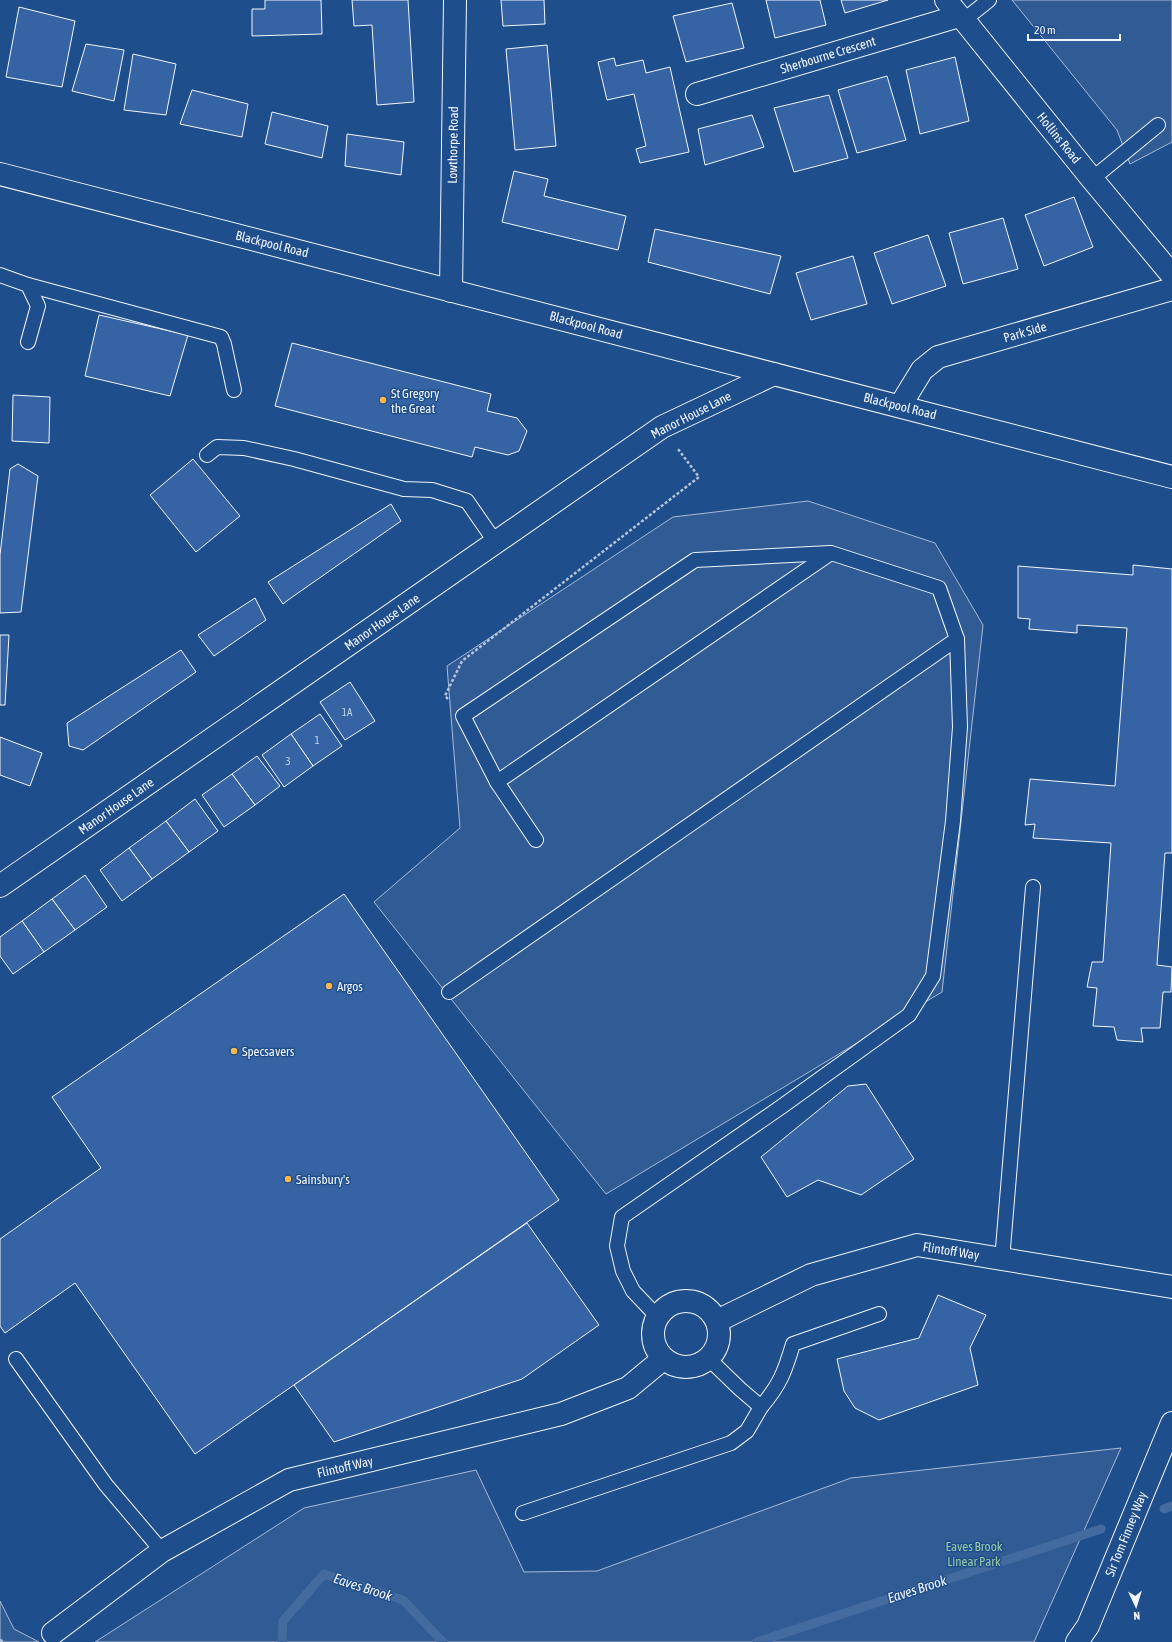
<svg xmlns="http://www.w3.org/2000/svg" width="1172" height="1642" font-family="'Asap Condensed',sans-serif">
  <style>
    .built { fill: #305b95; stroke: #a8bbd7 }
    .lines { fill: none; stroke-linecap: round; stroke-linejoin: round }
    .stream { stroke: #446ba0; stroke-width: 9 }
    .building { fill: #3563a3; stroke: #f2f6ff }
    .service-casing { stroke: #f2f6ff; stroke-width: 16 }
    .minor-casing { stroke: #f2f6ff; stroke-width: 24 }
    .secondary-casing { stroke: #f2f6ff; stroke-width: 24 }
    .trunk-casing { stroke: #f2f6ff; stroke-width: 24 }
    .path { stroke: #b3c4dc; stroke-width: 2.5; stroke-dasharray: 3 2; stroke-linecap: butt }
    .service { stroke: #1f4e8c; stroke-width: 14 }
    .minor { stroke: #1f4e8c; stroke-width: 22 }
    .secondary { stroke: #1f4e8c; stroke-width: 22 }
    .trunk { stroke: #1f4e8c; stroke-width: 22 }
    .poi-dot { fill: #ffb74d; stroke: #1f4e8c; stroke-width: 1.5 }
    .labels { text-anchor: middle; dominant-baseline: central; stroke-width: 3; stroke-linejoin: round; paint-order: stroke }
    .number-label { font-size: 11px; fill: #c3d1e8 }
    .street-label { font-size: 13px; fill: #f2f6ff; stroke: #1f4e8c }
    .poi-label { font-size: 13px; fill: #f2f6ff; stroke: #1f4e8c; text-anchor: start }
    .park-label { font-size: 13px; fill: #97c8a6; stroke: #1f4e8c }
    .water-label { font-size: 14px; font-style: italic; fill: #f2f6ff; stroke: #1f4e8c }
  </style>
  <rect width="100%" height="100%" fill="#1f4e8c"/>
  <g class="built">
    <polygon points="1012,0 1172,0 1172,142 1130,164 1117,130"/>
    <polygon points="808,501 935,543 983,625 942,992 606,1194 374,902 460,828 447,666 673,517"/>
    <polygon points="1121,1448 1034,1642 95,1642 304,1508 476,1470 524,1572 597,1571 851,1478"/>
    <polygon points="0,1601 14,1629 39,1642 0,1642"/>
  </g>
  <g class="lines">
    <g class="stream">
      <polyline points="1164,1509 1172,1506"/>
      <polyline points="282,1642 283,1621 324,1574 403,1600 443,1642"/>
      <polyline points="757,1642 1101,1529"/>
    </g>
  </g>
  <g class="building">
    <polygon points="265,0 321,0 322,34 252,36 252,9 265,9"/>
    <polygon points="352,0 408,0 414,102 377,105 372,25 354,26"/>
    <polygon points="501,0 544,0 545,24 503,26"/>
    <polygon points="766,0 820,0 826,25 775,38"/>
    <polygon points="841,0 888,0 845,13"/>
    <polygon points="732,3 744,48 686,62 673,16"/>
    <polygon points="19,7 75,21 62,87 6,77"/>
    <polygon points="86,44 124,50 114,101 72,91"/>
    <polygon points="547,45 556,146 515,150 506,49"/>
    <polygon points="133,54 176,64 166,115 124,110"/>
    <polygon points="955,57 969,121 920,134 906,70"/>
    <polygon points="614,58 616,66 643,60 646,73 670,67 689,152 640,163 636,149 646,146 634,94 607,100 598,62"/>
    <polygon points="887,76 906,140 857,153 838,90"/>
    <polygon points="192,90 248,104 242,137 180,124"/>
    <polygon points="829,95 848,158 794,172 774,108"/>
    <polygon points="272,112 328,126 322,158 265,144"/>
    <polygon points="752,115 764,147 705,165 698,129"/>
    <polygon points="347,134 404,142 401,175 345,166"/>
    <polygon points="514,171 548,179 544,196 626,216 618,250 502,222"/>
    <polygon points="1074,197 1093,247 1044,266 1025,215"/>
    <polygon points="1003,218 1018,269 963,284 949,233"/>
    <polygon points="655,229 781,256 770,294 648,262"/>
    <polygon points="928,235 946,286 892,304 874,253"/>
    <polygon points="853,256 867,304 811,320 796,273"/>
    <polygon points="99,315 188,335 170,396 85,376"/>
    <polygon points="292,343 491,394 487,411 517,418 527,431 519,451 508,455 475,447 472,457 275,406"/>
    <polygon points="13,395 50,397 49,443 12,441"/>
    <polygon points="193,459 240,516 196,552 150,495"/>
    <polygon points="18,464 38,476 21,612 0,613 0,555 10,469"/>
    <polygon points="391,504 401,521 288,600 283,604 268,582"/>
    <polygon points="1133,565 1172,569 1172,853 1165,853 1157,965 1172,967 1171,992 1163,992 1160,1028 1141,1028 1143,1042 1117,1040 1114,1027 1093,1026 1097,988 1087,987 1092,962 1103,962 1111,843 1033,838 1035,824 1025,825 1030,779 1115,786 1127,628 1077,625 1077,633 1029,629 1030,619 1018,618 1018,566 1133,575"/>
    <polygon points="255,598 266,620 214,656 198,635"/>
    <polygon points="0,635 9,635 5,705 0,705"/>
    <polygon points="181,650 196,672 83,750 69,746 67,723"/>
    <polygon points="350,682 375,721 345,740 320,702"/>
    <polygon points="320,714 342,746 313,766 291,734"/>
    <polygon points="291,734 313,766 284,787 262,755"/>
    <polygon points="0,737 42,753 30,786 0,775"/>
    <polygon points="257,756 280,786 255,805 232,774"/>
    <polygon points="232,774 255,805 224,827 202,795"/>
    <polygon points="195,799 218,831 189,852 166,821"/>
    <polygon points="166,821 189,852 152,879 129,848"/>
    <polygon points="129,848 152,879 122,901 100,870"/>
    <polygon points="85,875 107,907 75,930 52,899"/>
    <polygon points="344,894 559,1200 195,1454 75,1283 5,1333 0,1326 0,1239 101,1168 52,1097"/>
    <polygon points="52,899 75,930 44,952 22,921"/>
    <polygon points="22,921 44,952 13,974 0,956 0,937"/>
    <polygon points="866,1084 914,1159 861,1195 818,1180 787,1197 761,1157 848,1086"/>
    <polygon points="527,1223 599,1325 522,1379 334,1442 294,1385"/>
    <polygon points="938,1295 986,1315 970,1348 978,1385 879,1420 855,1408 844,1391 837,1359 919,1338"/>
  </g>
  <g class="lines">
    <g class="service-casing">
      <g id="service">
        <polyline points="964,20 989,0"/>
        <polyline points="1092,179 1158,125"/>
        <polyline points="0,275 28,285 38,306 28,342"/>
        <polyline points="28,285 221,337 224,344 234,390"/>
        <polyline points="207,455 217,447 244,448 294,459 404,489 432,490 467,501 496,543"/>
        <polyline points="497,782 463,716 695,560 830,553"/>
        <polyline points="536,840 497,782 831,553 939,588 957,639 960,727 953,821 933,976 909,1015 781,1107 622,1217 617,1246 623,1271 633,1291 652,1311 656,1319"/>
        <polyline points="449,992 957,639"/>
        <polyline points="1002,1260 1033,887"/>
        <polyline points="16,1359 106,1485 162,1551"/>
        <path d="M709,1359l31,30 21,18c19,-22 24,-36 32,-63l86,-30"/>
        <polyline points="523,1513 731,1443 747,1431 761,1407"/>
      </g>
    </g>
    <g class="minor-casing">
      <g id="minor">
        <polyline points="946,0 959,16 964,20 1092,179 1172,275"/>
        <polyline points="697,94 959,16"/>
        <polyline points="451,291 455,0"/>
        <polyline points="900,406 922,370 938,357 1172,289"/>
        <polyline points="0,886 662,427 774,374"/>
        <circle cx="686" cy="1334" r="33"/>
        <polyline points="717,1321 811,1275 917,1245 1172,1287"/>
        <polyline points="53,1633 162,1551 289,1480 561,1414 628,1388 663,1359"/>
      </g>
    </g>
    <g class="secondary-casing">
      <polyline id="secondary" points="1077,1642 1088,1626 1172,1423"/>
    </g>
    <g class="trunk-casing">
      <polyline id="trunk" points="0,174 1172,477"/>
    </g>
    <g class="path">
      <polyline points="448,699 445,696 462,661 699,477 678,449"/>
      <polyline points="0,1640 5,1642"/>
    </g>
    <use href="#service" class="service"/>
    <use href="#minor" class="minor"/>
    <use href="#secondary" class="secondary"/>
    <use href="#trunk" class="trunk"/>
  </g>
  <g class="poi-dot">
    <circle cx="383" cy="400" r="4"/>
    <circle cx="329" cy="986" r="4"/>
    <circle cx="234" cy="1051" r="4"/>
    <circle cx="288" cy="1179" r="4"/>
  </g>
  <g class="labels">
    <g class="number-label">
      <text x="347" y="712">1A</text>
      <text x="317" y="740">1</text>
      <text x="288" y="761">3</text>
    </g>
    <g class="street-label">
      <text transform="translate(828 55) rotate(-17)">Sherbourne Crescent</text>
      <text transform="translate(1059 138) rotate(51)">Hollins Road</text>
      <text transform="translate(453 145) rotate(-89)">Lowthorpe Road</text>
      <text transform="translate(272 244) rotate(14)">Blackpool Road</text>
      <text transform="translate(586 325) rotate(15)">Blackpool Road</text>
      <text transform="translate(1025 332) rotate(-16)">Park Side</text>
      <text transform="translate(900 406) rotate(14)">Blackpool Road</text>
      <text transform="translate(691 415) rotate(-27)">Manor House Lane</text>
      <text transform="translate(382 622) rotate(-35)">Manor House Lane</text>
      <text transform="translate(116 806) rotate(-35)">Manor House Lane</text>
      <text transform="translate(951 1251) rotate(9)">Flintoff Way</text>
      <text transform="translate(345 1467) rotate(-13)">Flintoff Way</text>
      <text transform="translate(1126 1534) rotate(-68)">Sir Tom Finney Way</text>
    </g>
    <g class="poi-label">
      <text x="391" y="393">St Gregory<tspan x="391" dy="15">the Great</tspan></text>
      <text x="337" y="986">Argos</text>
      <text x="242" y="1051">Specsavers</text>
      <text x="296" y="1179">Sainsbury's</text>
    </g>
    <g class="park-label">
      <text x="974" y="1546">Eaves Brook<tspan x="974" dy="15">Linear Park</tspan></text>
    </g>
    <g class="water-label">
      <text transform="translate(363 1587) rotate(18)">Eaves Brook</text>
      <text transform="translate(917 1589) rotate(-18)">Eaves Brook</text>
    </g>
  </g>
  <g transform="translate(1136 1606) rotate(176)" stroke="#1f4e8c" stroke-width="3" paint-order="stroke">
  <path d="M0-3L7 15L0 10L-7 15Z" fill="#f2f6ff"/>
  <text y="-6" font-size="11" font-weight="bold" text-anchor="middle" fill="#f2f6ff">N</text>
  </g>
  <path d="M1028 34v6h92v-6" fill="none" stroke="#f2f6ff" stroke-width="2"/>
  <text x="1034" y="34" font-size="12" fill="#f2f6ff" stroke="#1f4e8c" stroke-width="3" paint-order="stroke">20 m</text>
</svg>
